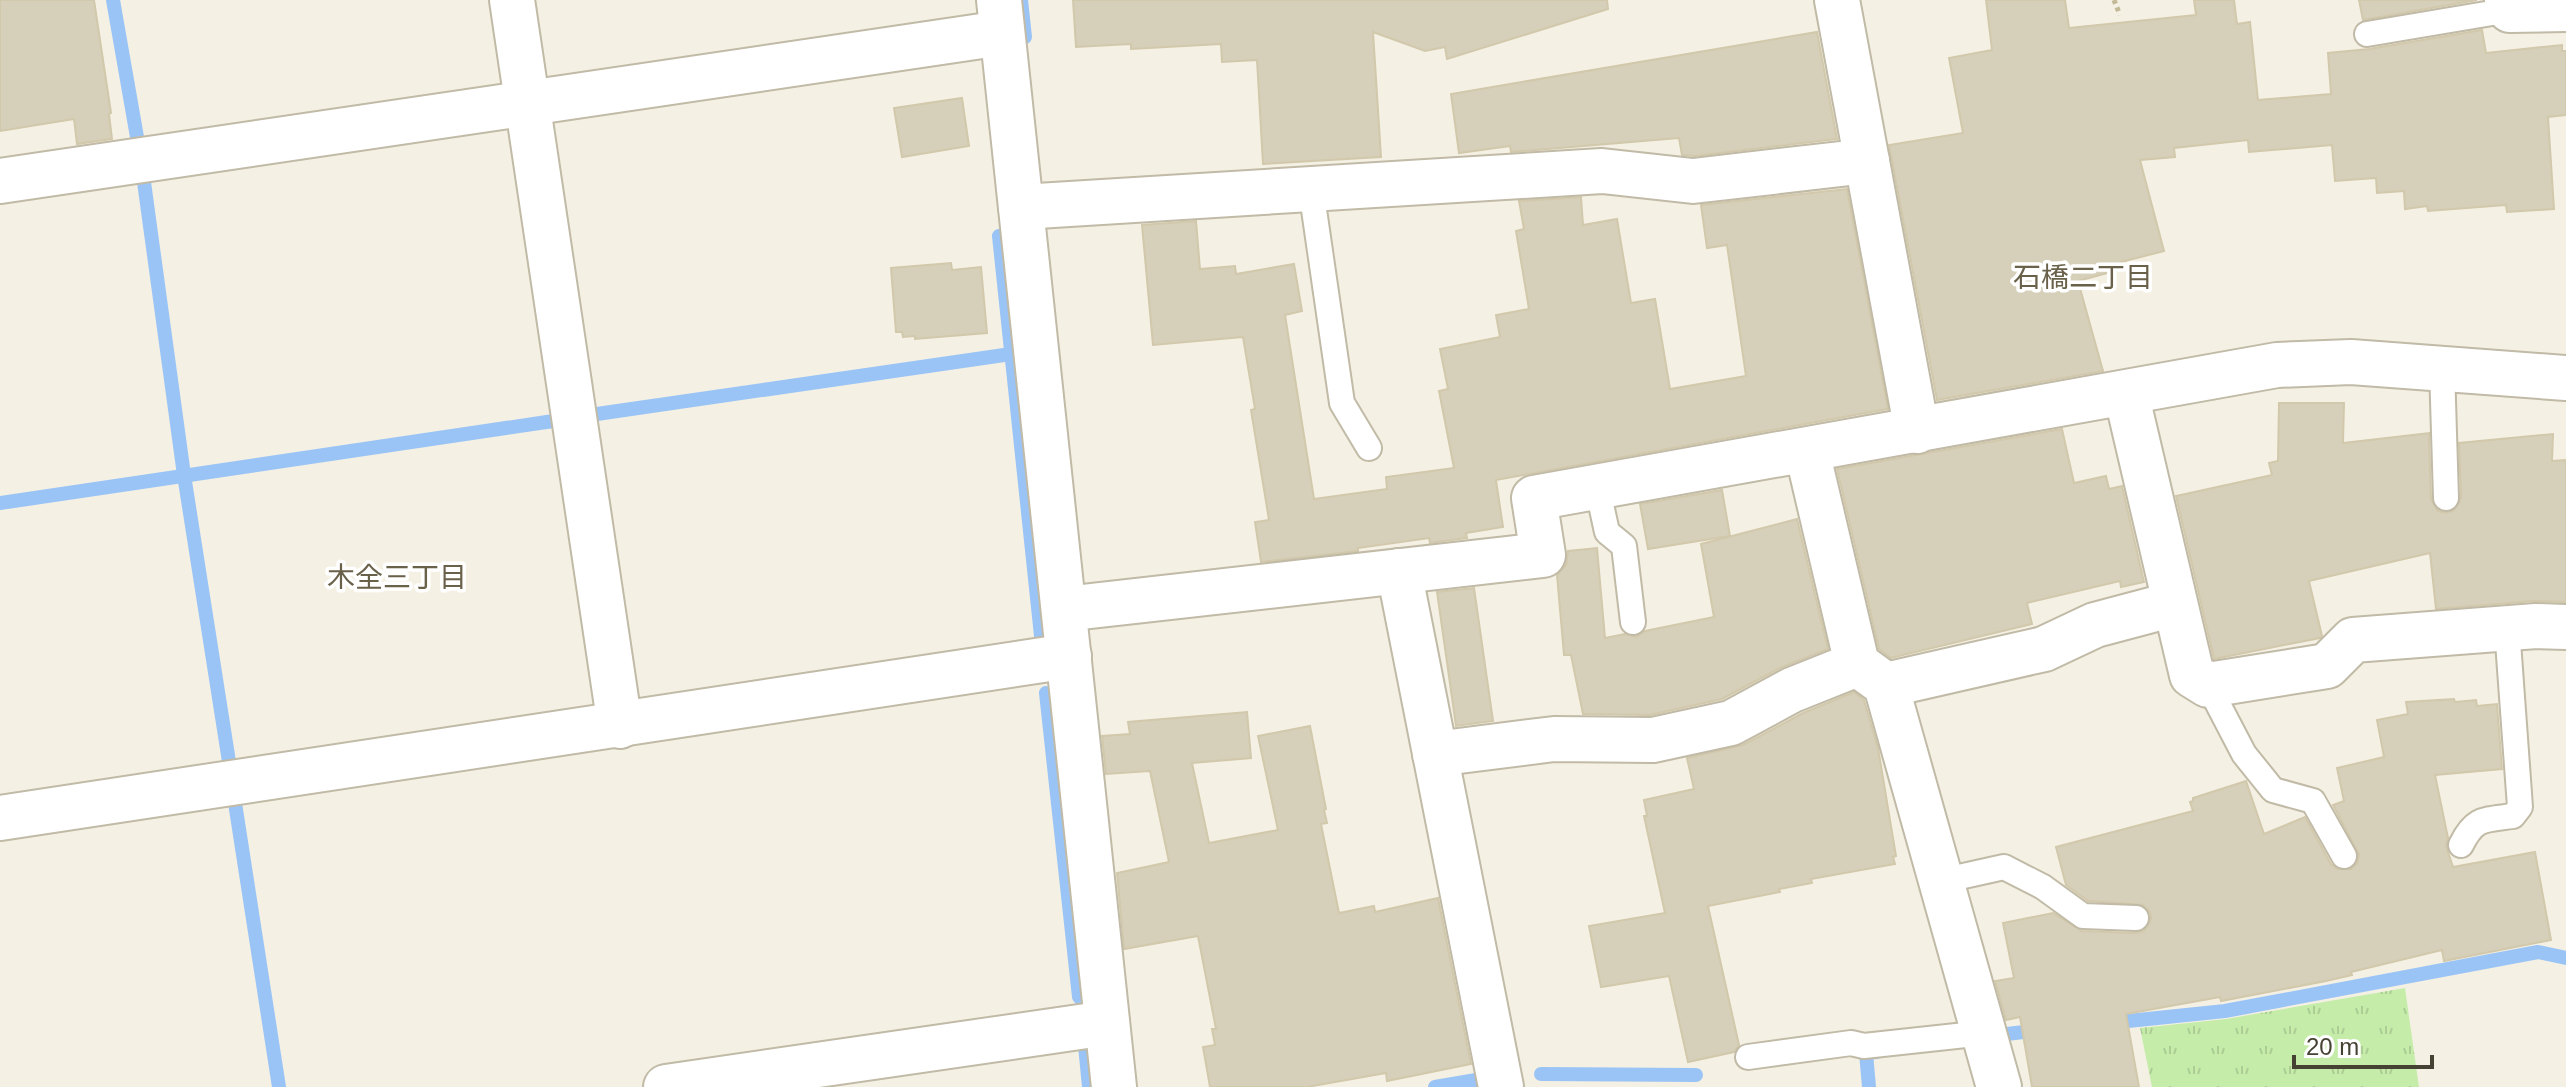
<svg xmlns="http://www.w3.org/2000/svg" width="2566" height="1087" font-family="Arial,'Noto Sans JP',sans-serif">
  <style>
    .grass { fill: url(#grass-tufts) }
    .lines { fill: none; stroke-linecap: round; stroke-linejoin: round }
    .stream { stroke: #9bc4f6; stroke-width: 14 }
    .building { fill: #d6cfb9; stroke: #d2c8ab; stroke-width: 2 }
    .service-casing { stroke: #c0baa6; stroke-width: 28 }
    .minor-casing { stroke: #c0baa6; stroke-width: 48 }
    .path { stroke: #c3b996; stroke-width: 5; stroke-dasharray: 4 4; stroke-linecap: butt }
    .service { stroke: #fff; stroke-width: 24 }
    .minor { stroke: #fff; stroke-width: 44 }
    .labels { text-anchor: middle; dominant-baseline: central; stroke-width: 7; stroke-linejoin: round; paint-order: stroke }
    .neighbourhood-label { font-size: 28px; fill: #6a614a; stroke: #fff }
  </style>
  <defs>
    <pattern id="grass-tufts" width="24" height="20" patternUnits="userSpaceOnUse" patternTransform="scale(2)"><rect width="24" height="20" fill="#c5eca9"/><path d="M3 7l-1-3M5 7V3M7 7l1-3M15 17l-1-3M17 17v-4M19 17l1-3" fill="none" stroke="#abcc92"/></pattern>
  </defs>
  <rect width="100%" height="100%" fill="#f4f1e4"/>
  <polygon class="grass" points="2405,988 2419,1087 2152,1087 2140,1028 2226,1019"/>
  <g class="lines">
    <g class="stream">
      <polyline points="113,0 137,137"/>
      <polyline points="1021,0 1025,37"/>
      <polyline points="144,182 184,475 230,768"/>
      <polyline points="999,236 1041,636"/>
      <polyline points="590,415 1011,354"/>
      <polyline points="0,503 560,420"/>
      <polyline points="1046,693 1079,997"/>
      <polyline points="235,803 279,1087"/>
      <polyline points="2109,1023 2225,1011 2538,952 2566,958"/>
      <polyline points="2007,1034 2041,1030"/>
      <polyline points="1084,1035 1089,1087"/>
      <polyline points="1541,1074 1696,1075"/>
      <polyline points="1435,1087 1488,1078"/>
      <polyline points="1869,1087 1866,1053 1877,1052"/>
    </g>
  </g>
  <g class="building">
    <polygon points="0,0 94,0 111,113 109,114 112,139 77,144 74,119 0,131"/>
    <polygon points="1073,0 1607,0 1608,9 1447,59 1445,47 1425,51 1373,32 1381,157 1263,164 1257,60 1222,62 1221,44 1131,49 1131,44 1076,47"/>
    <polygon points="1986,0 2065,0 2069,28 2196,15 2194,0 2234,0 2237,24 2250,22 2258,100 2331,94 2328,53 2369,49 2482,30 2486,53 2562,45 2562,51 2566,51 2566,115 2548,117 2554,209 2507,212 2506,205 2428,211 2427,206 2405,209 2404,191 2377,193 2376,178 2335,181 2332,145 2249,152 2248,140 2174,148 2175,157 2140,160 2164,251 2121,262 2122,269 2078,281 2103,371 1937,400 1889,145 1963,133 1949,58 1992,50"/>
    <polygon points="2359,0 2477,0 2363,20"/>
    <polygon points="1817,32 1837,139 1695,156 1682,155 1679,138 1511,152 1510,146 1459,153 1451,94"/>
    <polygon points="962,98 969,146 902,157 894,108"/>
    <polygon points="1847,189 1888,409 1496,480 1503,527 1466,533 1467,538 1430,543 1429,538 1358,548 1358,551 1261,562 1255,522 1269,520 1251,410 1255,409 1243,337 1153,345 1142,225 1196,221 1200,269 1235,266 1236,274 1294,264 1302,311 1285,315 1314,499 1387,489 1386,477 1454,468 1439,391 1448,389 1440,349 1500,337 1496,315 1529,309 1516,231 1524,229 1519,201 1581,197 1583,225 1617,219 1631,303 1655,299 1670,389 1746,376 1727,245 1707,248 1701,205"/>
    <polygon points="951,263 952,270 981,267 987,333 915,339 915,336 903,337 902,332 896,332 891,268"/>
    <polygon points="2279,403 2344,403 2343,443 2429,433 2431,499 2438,511 2446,513 2454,510 2461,498 2459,443 2553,434 2552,461 2566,460 2566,602 2534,601 2436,609 2430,553 2309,581 2322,636 2320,638 2214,659 2176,496 2272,475 2269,463 2278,461"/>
    <polygon points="2062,429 2074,483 2106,476 2109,489 2122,486 2144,582 2121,587 2120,581 2027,603 2032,624 1891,658 1879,649 1837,469"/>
    <polygon points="1722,490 1730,536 1648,549 1640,504"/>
    <polygon points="1797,519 1828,649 1780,668 1722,699 1650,715 1583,714 1571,655 1564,655 1557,575 1566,565 1568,551 1597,548 1605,638 1625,634 1636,637 1645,631 1714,617 1701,544"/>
    <polygon points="1474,588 1493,721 1456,726 1437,592"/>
    <polygon points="1854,692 1864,700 1878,748 1896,856 1893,857 1895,864 1811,879 1812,883 1779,889 1780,892 1708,906 1739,1045 1734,1052 1688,1062 1669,976 1601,987 1589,926 1665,913 1644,816 1647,816 1644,800 1694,789 1687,758 1743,745 1803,713"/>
    <polygon points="2454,699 2455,702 2476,700 2477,706 2497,704 2502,769 2435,775 2448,838 2446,846 2453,867 2535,852 2551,940 2444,961 2442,950 2351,972 2352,975 2326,981 2221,1001 2220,997 2126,1014 2139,1087 2032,1087 2020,1017 2006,1020 1995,981 2014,978 2003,923 2053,913 2082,931 2135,933 2144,931 2151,919 2150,912 2143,905 2088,901 2066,885 2056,847 2193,811 2190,802 2193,801 2193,798 2246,781 2264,834 2305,817 2331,864 2337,869 2351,869 2357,863 2359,855 2333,805 2344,801 2337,768 2384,757 2377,720 2408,714 2406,702"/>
    <polygon points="1247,712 1251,758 1192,763 1209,843 1278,830 1258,736 1310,726 1326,809 1324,810 1327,823 1321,824 1339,913 1374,906 1375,912 1438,898 1471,1064 1387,1081 1386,1073 1307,1087 1210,1087 1203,1047 1215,1045 1212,1029 1216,1029 1198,936 1124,949 1117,873 1169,862 1150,771 1106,774 1102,736 1130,734 1128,722"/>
  </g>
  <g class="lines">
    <g class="service-casing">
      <g id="service">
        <polyline points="2367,34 2510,10"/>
        <polyline points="1311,189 1342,403 1369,448"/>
        <polyline points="2442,368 2446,498"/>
        <polyline points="1597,486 1607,532 1624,546 1633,622"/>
        <polyline points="2208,685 2244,754 2273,790 2313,801 2344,856"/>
        <path d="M2461,845c14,-28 23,-25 52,-29l7,-9 -13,-179"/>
        <polyline points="1941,881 2004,867 2043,887 2083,916 2136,918"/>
        <polyline points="1748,1057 1851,1043 1864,1046 1984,1033"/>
      </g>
    </g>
    <g class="minor-casing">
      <g id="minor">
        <polyline points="512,0 620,726"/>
        <polyline points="999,0 1114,1087"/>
        <polyline points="1837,0 1917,431"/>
        <polyline points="2507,0 2510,10 2566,9"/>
        <polyline points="0,181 1002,33"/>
        <polyline points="1021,207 1602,171 1693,181 1867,161"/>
        <polyline points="2126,393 2192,675 2208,685 2327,666 2353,640 2536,626 2566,627"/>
        <polyline points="1807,451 1857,664 1886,685 1999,1087"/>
        <polyline points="1399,571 1501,1087"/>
        <polyline points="1064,609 1543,555 1534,498 2277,365 2351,362 2566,378"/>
        <polyline points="1886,685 2044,649 2095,625 2174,604"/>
        <polyline points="1435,754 1554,739 1653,740 1731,723 1792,690 1857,664"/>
        <polyline points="0,818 1069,656"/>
        <polyline points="666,1087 1107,1023"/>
      </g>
    </g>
    <polyline class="path" points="2114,0 2120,15"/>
    <use href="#service" class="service"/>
    <use href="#minor" class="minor"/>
  </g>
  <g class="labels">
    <g class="neighbourhood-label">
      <text x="2083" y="277">石橋二丁目</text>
      <text x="397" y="577">木全三丁目</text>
    </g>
  </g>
  <path d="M2294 1055v12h138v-12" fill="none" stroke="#464233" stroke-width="4"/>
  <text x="2306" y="1055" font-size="24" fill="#464233" stroke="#ffffff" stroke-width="6" paint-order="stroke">20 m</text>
</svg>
